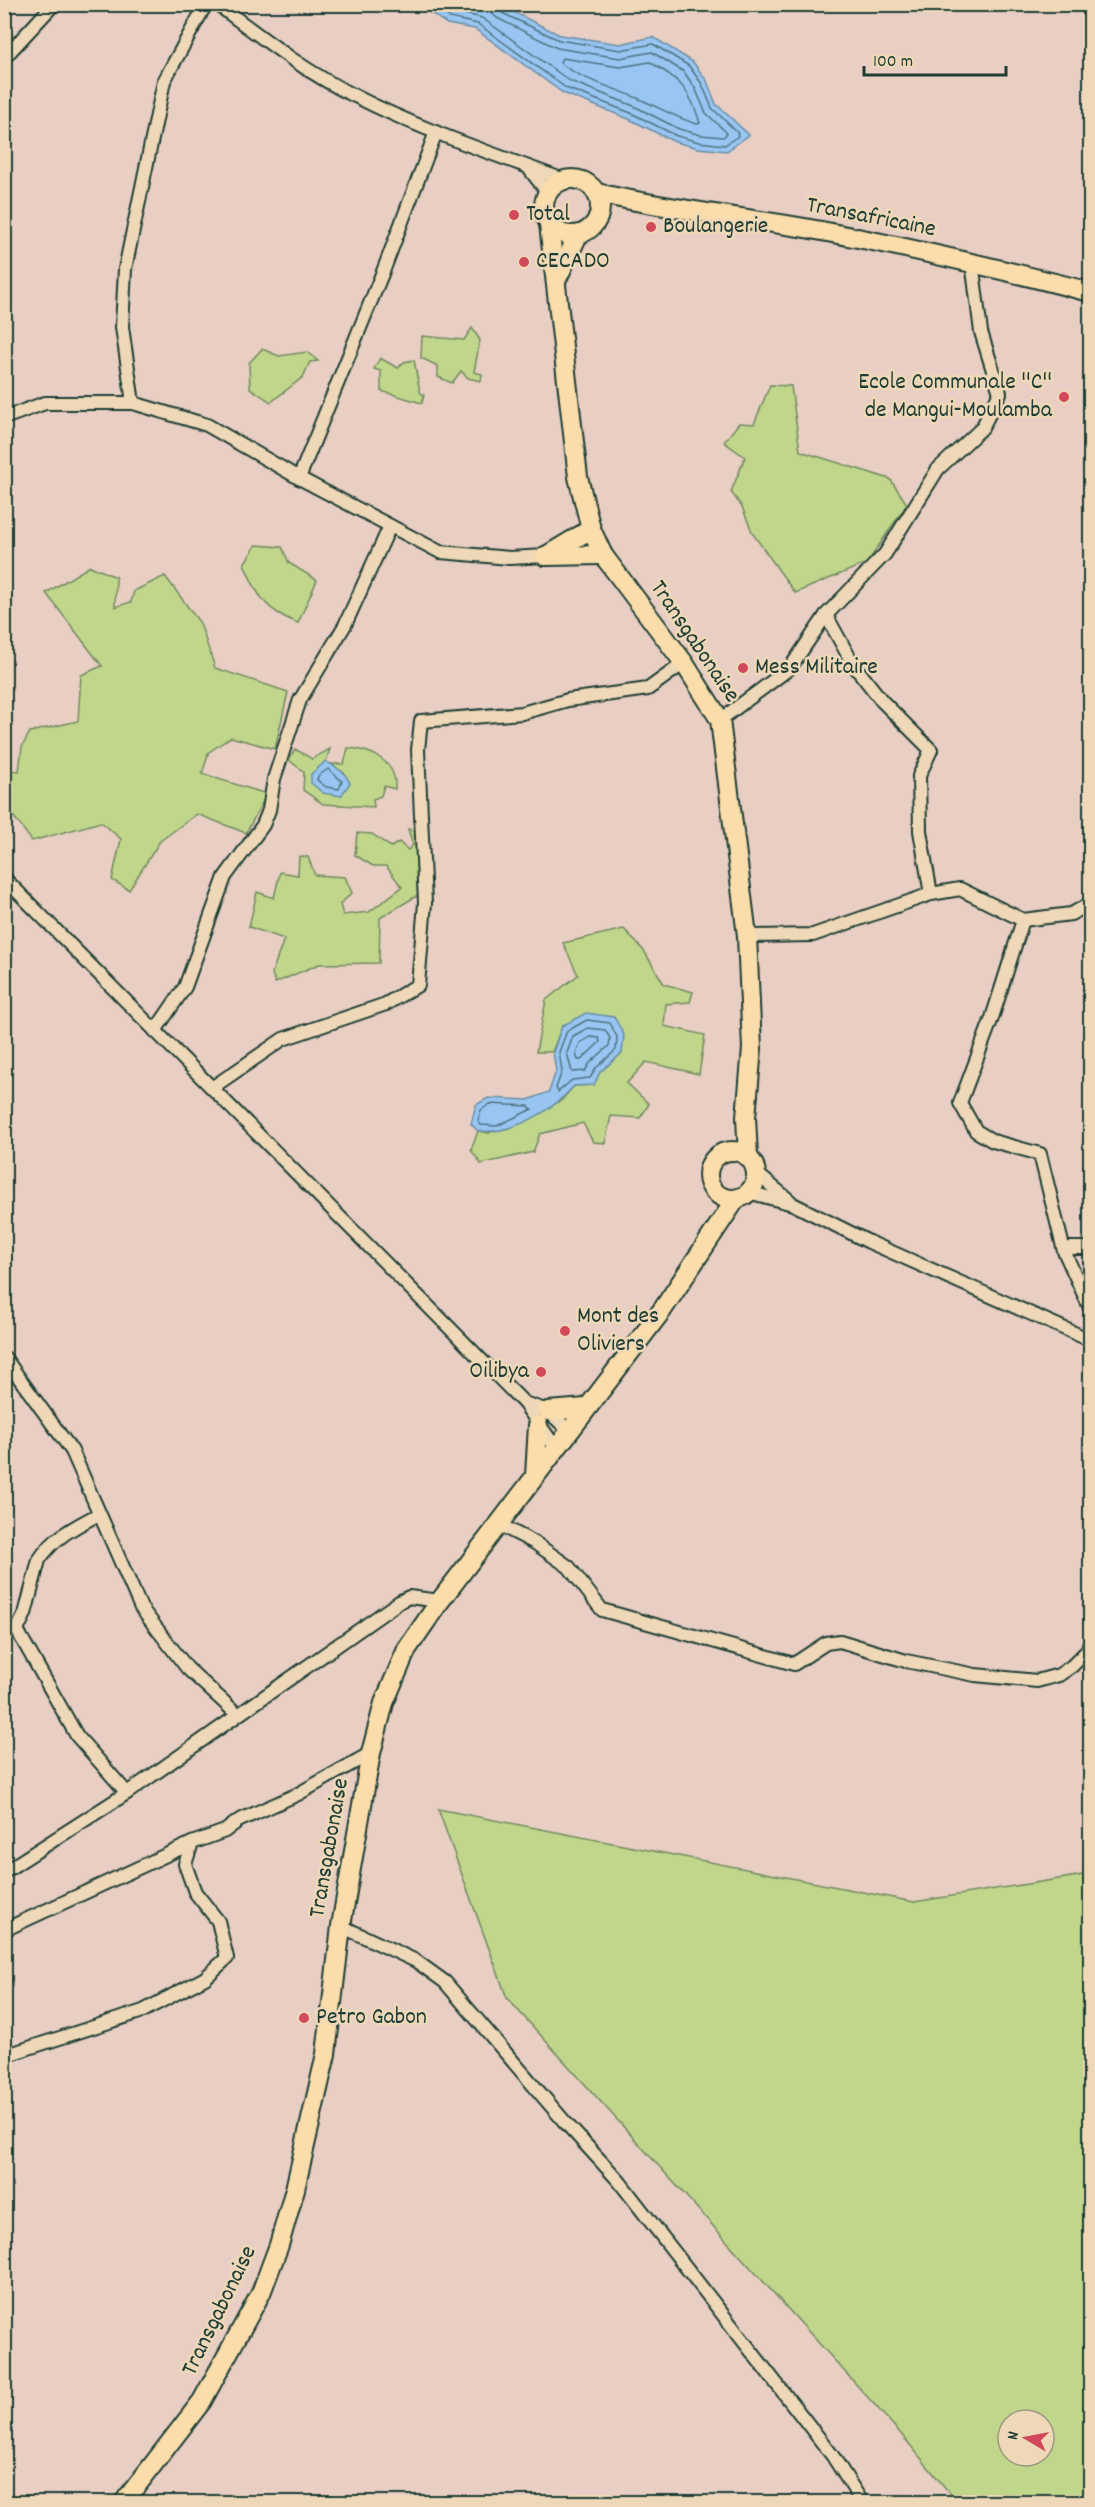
<svg xmlns="http://www.w3.org/2000/svg" width="1095" height="2507" font-family="Dekko,sans-serif">
  <style>
    .green { fill: #c0d68b; stroke: #708a60; stroke-width: 1.5; fill-rule: evenodd }
    .water { fill: #98c5f2; stroke: #688fa6; stroke-width: 1.5 }
    .lines { fill: none; stroke-linecap: round; stroke-linejoin: round }
    .shore { stroke: #4f7380; stroke-width: 1.5 }
    .minor-casing { stroke: #1f3d34; stroke-width: 16 }
    .highway-casing { stroke: #1f3d34; stroke-width: 22 }
    .minor { stroke: #eed8b7; stroke-width: 12 }
    .highway { stroke: #faddab; stroke-width: 18 }
    .poi-dot { fill: #d1495b; stroke: #eed8b7; stroke-width: 2 }
    .labels { text-anchor: middle; dominant-baseline: central; stroke-width: 5; stroke-linejoin: round; paint-order: stroke }
    .poi-label { font-size: 24px; fill: #1f3d34; stroke: #eed8b7; text-anchor: start }
    .street-label { font-size: 24px; fill: #1f3d34; stroke: #eed8b7 }
  </style>
  <rect width="100%" height="100%" fill="#e8cec3"/>
  <filter id="ink" filterUnits="userSpaceOnUse"><feTurbulence type="fractalNoise" baseFrequency=".0167" numOctaves="2"/><feDisplacementMap in="SourceGraphic" scale="12" xChannelSelector="R" yChannelSelector="G"/><feConvolveMatrix kernelMatrix="1 2 1 2 8 2 1 2 1" color-interpolation-filters="sRGB"/></filter>
  <g filter="url(#ink)">
    <g class="green">
      <polygon points="472,328 480,340 474,372 482,374 481,381 468,378 461,371 452,383 438,377 438,366 421,358 422,336 464,340"/>
      <polygon points="262,349 279,356 307,352 318,361 310,362 303,377 271,402 250,388 249,363"/>
      <polygon points="380,358 398,368 404,362 414,360 420,392 424,395 422,403 381,391 381,371 374,369"/>
      <polygon points="770,385 791,386 800,451 890,479 907,504 867,563 795,593 753,534 742,507 731,492 745,457 724,442 739,423 754,424"/>
      <path d="M256,545l26,2 7,16 28,17 -19,43c-34,-13 -40,-27 -54,-59z"/>
      <polygon points="90,566 116,577 115,607 131,602 134,591 165,576 200,623 215,668 288,692 275,749 231,737 209,752 202,774 267,794 246,833 197,814 160,841 129,890 112,880 121,839 101,822 32,841 5,805 4,770 19,771 22,747 30,732 78,721 81,675 102,666 46,593"/>
      <path d="M348,748c24,2 49,13 47,41l-11,-3 -3,10 -8,3 1,8 -51,-3 -20,-14 1,-18 -15,-12 6,-11 17,10 18,-10 -4,12 -14,13 32,-1 -13,-9h13z"/>
      <polygon points="408,829 419,832 418,895 380,918 379,963 319,964 275,983 272,973 284,939 249,927 257,892 274,898 280,872 298,875 299,856 308,857 315,875 345,877 352,893 340,904 343,915 369,912 402,887 386,866 373,866 355,855 357,833 372,834 391,847 399,842 408,850 413,845"/>
      <polygon points="624,929 644,951 664,984 693,992 690,1002 666,1004 664,1026 705,1035 699,1074 646,1062 627,1083 649,1104 640,1118 611,1116 605,1143 593,1142 583,1123 540,1134 533,1152 481,1164 471,1150 478,1131 489,1133 561,1101 574,1086 593,1085 600,1072 622,1053 562,1026 552,1052 536,1052 546,1000 578,975 563,943"/>
      <path d="M438,1809l476,93 176,-28v628h-133l-56,-68 -394,-436zM1008,2420h36v36h-36z"/>
    </g>
    <g class="water">
      <polygon points="424,5 499,5 560,35 620,44 653,37 693,62 707,81 716,104 749,135 727,151 698,148 675,142 629,119 563,93 475,29 447,24 429,12"/>
      <polygon points="326,761 344,773 350,783 341,796 323,793 311,783 311,774"/>
      <path d="M586,1013l28,4 10,18 -2,18 -22,19 -6,13 -20,1c-22,25 -62,49 -96,45l-7,-7 5,-19 12,-7 40,2 21,-8 7,-21 -3,-19 9,-26z"/>
    </g>
    <g class="lines">
      <g class="shore">
        <polyline points="431,4 450,18 478,24 566,88 631,113 677,136 699,142 725,145 738,136 737,132 712,108 702,84 689,66 653,44 620,50 559,40 502,13 498,4"/>
        <polyline points="443,4 453,11 482,18 570,81 634,106 679,129 701,135 723,137 726,135 726,132 706,113 695,88 684,72 652,52 620,58 557,48 497,18 492,13 491,4"/>
        <path d="M562,58l58,9 30,-5c29,17 40,27 50,61l-3,1c-22,-6 -40,-18 -60,-26 -27,-12 -55,-18 -77,-35z"/>
        <polygon points="328,769 342,781 339,789 326,787 317,780 318,776"/>
        <polygon points="587,1020 610,1023 617,1037 616,1050 596,1068 590,1078 572,1080 558,1092 556,1088 562,1071 559,1052 567,1031"/>
        <polygon points="588,1028 605,1030 610,1038 609,1046 590,1063 585,1071 572,1072 567,1053 573,1036"/>
        <polygon points="590,1037 599,1038 600,1042 581,1060 578,1060 576,1054 580,1043"/>
        <polygon points="490,1104 529,1106 532,1109 497,1126 481,1125 478,1121 481,1110"/>
      </g>
      <g class="minor-casing">
        <g id="minor">
          <path d="M217,4c44,33 88,68 138,92 66,34 139,58 209,84"/>
          <polyline points="4,58 54,4"/>
          <polyline points="528,167 548,193"/>
          <polyline points="133,403 122,327 125,269 164,81 206,4"/>
          <polyline points="4,418 45,403 133,403 207,425 299,478 440,552 510,558 545,556"/>
          <polyline points="299,478 384,269 436,132"/>
          <polyline points="826,615 853,664 882,701 931,750 919,776 920,831 931,894"/>
          <polyline points="720,720 790,668 826,615 885,554 938,469 982,428 1000,393 981,332 972,262"/>
          <polyline points="4,878 524,1403 556,1448"/>
          <polyline points="1023,920 1071,914 1090,904"/>
          <polyline points="747,936 813,935 931,894 960,889 1023,920 992,1018 960,1103 976,1131 993,1141 1040,1154 1064,1251 1090,1308"/>
          <polyline points="155,1031 185,987 225,877 263,825 269,810 274,779 300,700 345,625 390,526"/>
          <polyline points="213,1087 283,1039 386,1004 418,985 425,903 418,750 421,721 522,713 568,700 648,689 684,663"/>
          <polyline points="756,1173 790,1201"/>
          <polyline points="748,1192 793,1204 869,1242 1090,1340"/>
          <polyline points="1064,1251 1070,1248 1090,1248"/>
          <polyline points="4,1357 72,1451 141,1608 187,1668 237,1714"/>
          <polyline points="524,1403 548,1411 569,1431"/>
          <path d="M99,1514c-23,12 -45,23 -60,46l-14,54 -8,16 60,106 50,57"/>
          <polyline points="500,1525 535,1543 569,1567 602,1610 794,1664 826,1643 840,1641 906,1661 975,1675 1037,1681 1059,1675 1072,1666 1087,1651 1090,1642"/>
          <polyline points="4,1872 127,1793 399,1602 409,1597 440,1601"/>
          <polyline points="341,1926 416,1961 445,1982 564,2121 619,2181 832,2455 862,2502"/>
          <polyline points="4,1930 192,1843 225,1831 238,1821 298,1794 371,1753"/>
          <polyline points="4,2043 8,2055"/>
          <polyline points="4,2056 143,2011 205,1978 227,1958 218,1921 195,1892 185,1864 192,1843"/>
        </g>
      </g>
      <g class="highway-casing">
        <g id="highway">
          <circle cx="572" cy="207" r="28"/>
          <path d="M597,193c69,16 138,23 208,35 96,17 191,40 285,64"/>
          <polyline points="549,224 578,477 591,529 603,555 684,663 720,720 747,936 752,1048 746,1117 748,1157"/>
          <polyline points="557,279 578,235"/>
          <polyline points="545,556 603,555"/>
          <polyline points="546,556 591,529"/>
          <circle cx="732" cy="1175" r="24"/>
          <polyline points="548,1411 586,1408"/>
          <polyline points="535,1476 538,1425"/>
          <polyline points="124,2502 202,2401 261,2293 279,2245 295,2189 326,2054 341,1926 371,1753 384,1703 407,1649 440,1601 663,1309 736,1199"/>
        </g>
      </g>
      <use href="#minor" class="minor"/>
      <use href="#highway" class="highway"/>
    </g>
  </g>
  <g class="poi-dot">
    <circle cx="514" cy="215" r="6"/>
    <circle cx="651" cy="227" r="6"/>
    <circle cx="524" cy="262" r="6"/>
    <circle cx="1064" cy="397" r="6"/>
    <circle cx="743" cy="668" r="6"/>
    <circle cx="565" cy="1331" r="6"/>
    <circle cx="541" cy="1372" r="6"/>
    <circle cx="304" cy="2018" r="6"/>
  </g>
  <g class="labels">
    <g class="poi-label">
      <text x="526" y="215">Total</text>
      <text x="663" y="227">Boulangerie</text>
      <text x="536" y="262">CECADO</text>
      <text x="1052" y="383" text-anchor="end">Ecole Communale ''C''<tspan x="1052" dy="28">de Mangui-Moulamba</tspan></text>
      <text x="755" y="668">Mess Militaire</text>
      <text x="577" y="1317">Mont des<tspan x="577" dy="28">Oliviers</tspan></text>
      <text x="529" y="1372" text-anchor="end">Oilibya</text>
      <text x="316" y="2018">Petro Gabon</text>
    </g>
    <g class="street-label">
      <text transform="translate(871 218) rotate(11)">Transafricaine</text>
      <text transform="translate(694 642) rotate(56)">Transgabonaise</text>
      <text transform="translate(330 1848) rotate(-80)">Transgabonaise</text>
      <text transform="translate(220 2311) rotate(-64)">Transgabonaise</text>
    </g>
  </g>
  <rect width="1095" height="2507" fill="none" stroke="#eed8b7" stroke-width="24"/>
  <rect x="12" y="12" width="1071" height="2483" fill="none" stroke="#1f3d34" stroke-width="2" filter="url(#ink)"/>
  <g transform="translate(1026 2438) rotate(280)"><circle r="28" fill="#eed8b7" stroke="#9b9a83" stroke-width="1.5"/>
  <path d="M0-4.5L10 22L0 15L-10 22Z" fill="#d1495b"/>
  <text y="-9" font-size="16" font-weight="bold" text-anchor="middle" fill="#1f3d34">N</text>
  </g>
  <path d="M864 66v9h142v-9" fill="none" stroke="#1f3d34" stroke-width="3"/>
  <text x="873" y="66" font-size="18" fill="#1f3d34" stroke="#eed8b7" stroke-width="4.5" paint-order="stroke">100 m</text>
</svg>
